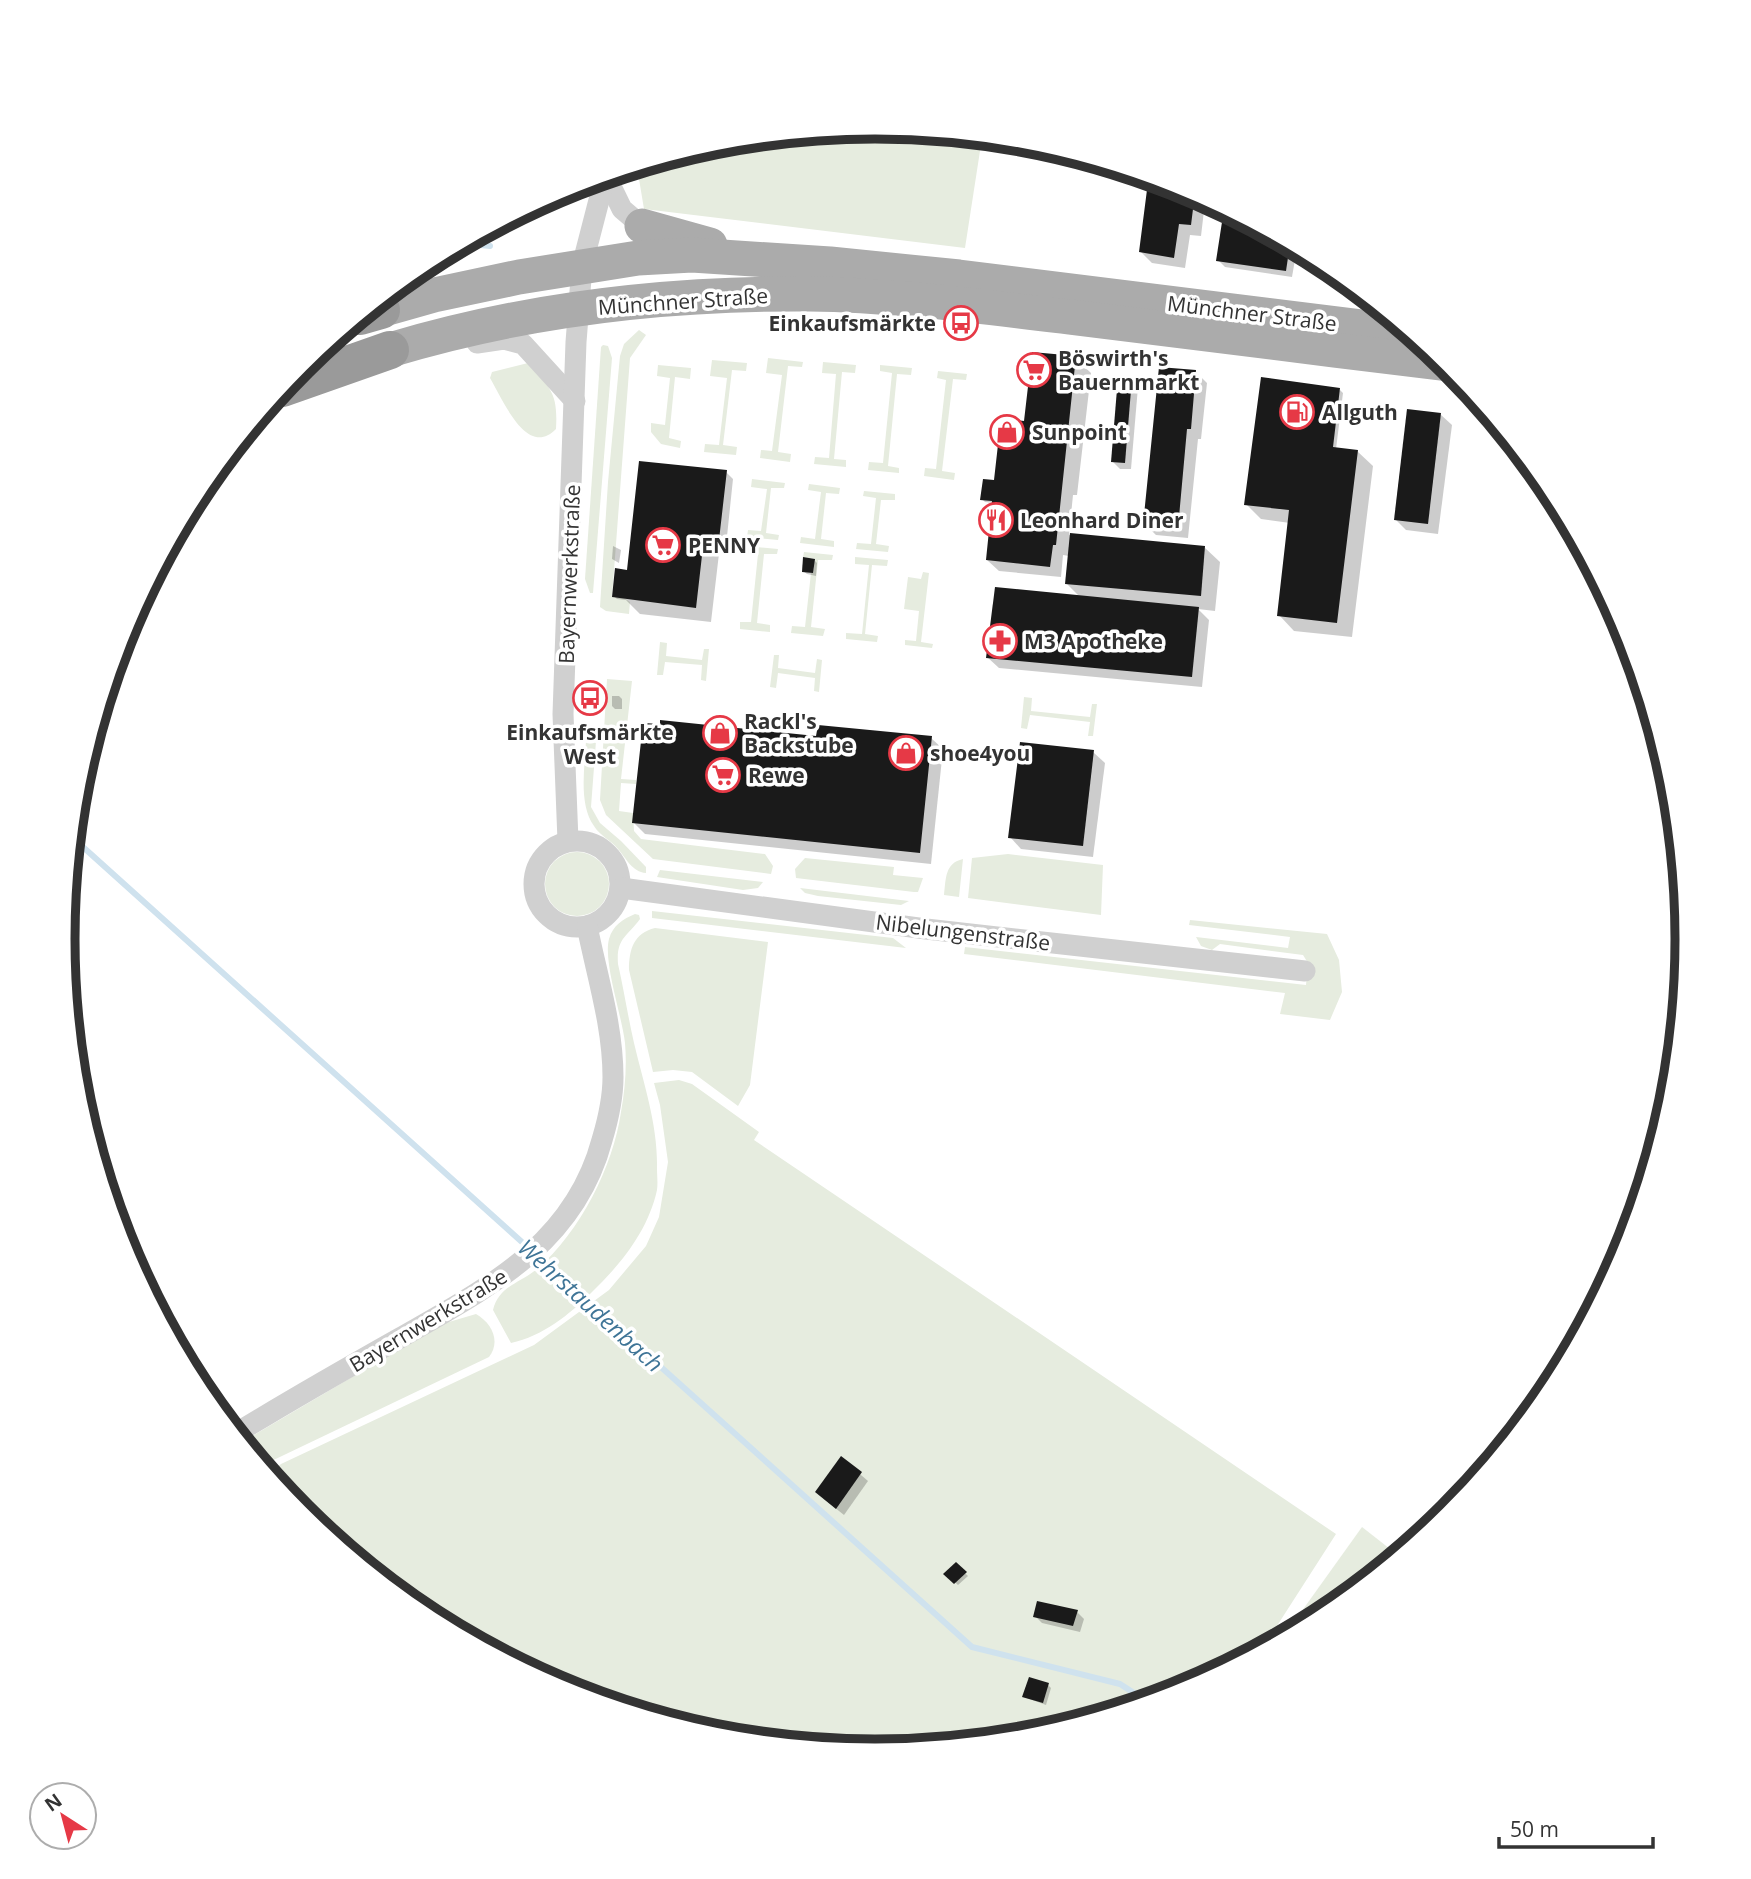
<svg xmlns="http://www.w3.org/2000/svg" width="1751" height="1879" font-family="'Open Sans',sans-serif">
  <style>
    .green { fill: #e6ecdf }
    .shadow { fill: #0003 }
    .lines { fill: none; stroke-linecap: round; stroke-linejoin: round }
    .stream { stroke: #cfe2ee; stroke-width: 6 }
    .building { fill: #1a1a1a }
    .street { stroke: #d0d0d0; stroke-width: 21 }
    .primary { stroke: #ababab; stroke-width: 35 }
    .highway { stroke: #9a9a9a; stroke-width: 38 }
    .labels { text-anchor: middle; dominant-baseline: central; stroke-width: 7; stroke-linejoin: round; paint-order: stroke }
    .street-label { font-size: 21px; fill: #333; stroke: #fff }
    .poi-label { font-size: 21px; font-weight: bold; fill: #333; stroke: #fff; text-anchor: start }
    .water-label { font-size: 23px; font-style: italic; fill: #3f7597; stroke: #fff }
    .rim { fill: none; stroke: #333; stroke-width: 9 }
  </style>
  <rect width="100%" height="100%" fill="#fff"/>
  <g class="green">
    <polygon points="876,127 982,138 965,248 644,209 637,167 717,143"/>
    <polygon points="639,330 646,335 630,358 612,597 624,598 630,602 629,614 606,611 600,607 608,482 620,356 624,344"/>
    <polygon points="603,345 608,346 612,358 593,593 590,593 585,579 601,347"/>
    <polygon points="768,358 803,362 802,367 788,366 778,452 791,454 790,462 760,458 761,450 772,451 782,375 766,373"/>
    <polygon points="712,360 747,363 746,371 732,370 723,445 737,447 736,455 704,452 705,444 719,445 727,378 710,376"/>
    <polygon points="823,362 856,365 855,373 842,372 834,459 846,460 846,467 814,464 815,457 829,458 836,374 822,373"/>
    <path d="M528,363c23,26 30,30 28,66 -29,30 -53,-29 -66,-51l2,-6z"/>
    <polygon points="658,365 691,368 690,379 675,377 669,438 681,441 680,448 661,444 651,432 651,423 665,425 670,378 657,376"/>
    <polygon points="880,365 912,368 911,375 897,374 888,466 899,468 899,473 868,470 869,462 883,463 892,373 880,371"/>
    <polygon points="938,371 967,374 966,380 953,379 942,471 955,473 954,480 924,476 925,468 936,469 946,380 937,378"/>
    <polygon points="752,479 785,483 784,488 771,488 766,533 779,535 778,540 747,537 748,530 761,531 767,489 751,487"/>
    <polygon points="809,484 840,488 839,494 826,493 821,539 834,541 834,547 800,543 801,537 815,539 821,492 808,490"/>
    <polygon points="864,491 895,494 895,500 881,500 876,544 889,546 888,552 856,549 857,543 871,544 876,498 863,496"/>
    <polygon points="746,546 778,549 777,554 764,554 757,623 770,625 770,632 740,629 740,622 751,622 758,554 745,553"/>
    <polygon points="804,552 833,555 832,560 818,560 811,627 825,629 823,636 791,633 792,626 805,627 811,573 813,573 815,559 803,557"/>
    <polygon points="855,557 888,560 887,566 872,565 865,634 878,636 877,642 846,639 846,633 862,634 869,565 855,564"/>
    <polygon points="923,572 929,573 921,642 933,644 932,648 905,645 905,640 916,641 919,611 904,609 908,577 921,579"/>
    <polygon points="660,642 667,643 666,656 702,660 704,649 709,649 706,681 701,680 702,665 665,662 663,675 657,675"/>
    <polygon points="774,655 779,655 778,668 815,673 817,659 822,660 819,692 814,691 815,678 778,673 776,688 770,687"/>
    <polygon points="607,679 632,681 621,779 636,780 636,784 621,783 619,811 633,813 634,831 641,839 765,854 773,866 771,874 653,859 606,815 600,800"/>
    <polygon points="1024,697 1032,698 1031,711 1090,717 1092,704 1097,704 1093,736 1088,736 1090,722 1030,715 1027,729 1021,728"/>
    <path d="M586,740l10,1 -5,66 9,16 21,18 25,26v6c-14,-1 -20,-15 -28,-24 -7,-9 -18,-13 -24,-23 -16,-22 -9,-60 -8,-86z"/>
    <circle cx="577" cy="884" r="32"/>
    <polygon points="1008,854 1103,865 1101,915 968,898 972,858"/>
    <polygon points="805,858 894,867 893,875 923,878 918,892 914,892 796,878 795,869"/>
    <path d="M963,859l-4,38 -15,-2c2,-17 1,-32 19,-36z"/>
    <polygon points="660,870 763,882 758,888 743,890 657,877"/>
    <polygon points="800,888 909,901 901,905 818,896 805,893"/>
    <polygon points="652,911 893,938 906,948 652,918"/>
    <path d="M635,914l4,1 1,4c-13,18 -24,19 -22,45 6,26 10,53 16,79 10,42 24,82 23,126 0,6 1,14 0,21 -9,41 -36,74 -65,102 -23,23 -49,44 -81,51l-18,-33c6,-24 27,-27 44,-41 43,-37 76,-102 84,-157 4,-22 6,-46 4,-69 -3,-27 -22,-81 -16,-104 4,-14 14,-20 26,-25z"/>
    <polygon points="1190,920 1327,934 1339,960 1342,992 1330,1020 1280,1014 1285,993 964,954 965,947 1306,985 1308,963 1303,955 1220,944 1212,950 1201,946 1196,937 1288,948 1290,937 1189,925"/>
    <path d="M655,928l113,14 -18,143 -12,21 -46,-34 -19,-2 -20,2 -24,-102c0,-21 5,-37 26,-42z"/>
    <polygon points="679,1080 692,1084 759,1132 754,1140 1336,1534 1264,1646 1265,1648 1186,1690 1034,1736 875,1752 717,1736 564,1690 424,1615 301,1514 268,1474 281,1464 534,1345 609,1290 646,1246 659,1217 668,1162 660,1105 654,1083"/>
    <path d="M476,1314c16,9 25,28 13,43l-228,109 -19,-24 200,-118z"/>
    <polygon points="1362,1527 1399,1556 1327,1615 1290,1635 1294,1622"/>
  </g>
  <g class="shadow">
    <polygon points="1150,184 1190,190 1205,202 1201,236 1190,235 1185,268 1152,263 1141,252"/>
    <polygon points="1225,210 1297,248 1292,277 1225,267 1218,260"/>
    <polygon points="1075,358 1091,373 1077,495 1073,495 1069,535 1204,547 1220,562 1215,611 1198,609 1209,620 1202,687 999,668 987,657 1080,597 1067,584 1069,556 1063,555 1061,577 999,571 987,560 993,503 985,502 982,499 996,482 1026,423"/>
    <polygon points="1196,372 1207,383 1201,439 1198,439 1188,538 1156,535 1145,524"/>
    <polygon points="1131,380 1138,387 1131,469 1120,469 1113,462"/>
    <polygon points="1340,390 1343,393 1336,449 1357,451 1373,466 1352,637 1294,631 1279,615 1290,523 1261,519 1246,504"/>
    <polygon points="1440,414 1452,425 1438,534 1406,530 1395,519"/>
    <polygon points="726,472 733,479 726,546 720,545 711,622 640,614 626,600 617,599 614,596 628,571"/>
    <polygon points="613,546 621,550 619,563 612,559"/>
    <polygon points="814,560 817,563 816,576 807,574 803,571"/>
    <polygon points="612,696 619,696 622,699 622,709 615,709 612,706"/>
    <polygon points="818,738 931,738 943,749 931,864 645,834 634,823"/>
    <polygon points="1093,752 1105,763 1093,857 1021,849 1010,837"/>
    <polygon points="841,1458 868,1481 844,1515 824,1499"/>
    <polygon points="956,1565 968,1576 958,1585 946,1574"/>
    <polygon points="1077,1612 1084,1619 1080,1632 1042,1623 1035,1616"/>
    <polygon points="1048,1685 1051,1688 1046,1705 1024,1697"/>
  </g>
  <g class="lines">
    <g class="stream">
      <polyline points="462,243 490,246"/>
      <polyline points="73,838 972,1647 1120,1684 1148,1702"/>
    </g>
  </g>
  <g class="building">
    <polygon points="1148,182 1182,187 1195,193 1191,225 1179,224 1174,258 1139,252"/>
    <polygon points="1224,209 1290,244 1286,271 1216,261"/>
    <polygon points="1032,352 1076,356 1056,545 1053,545 1050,567 986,560 992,501 980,500 983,479 994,480 1001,418 1024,421"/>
    <polygon points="1159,367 1196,370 1191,429 1187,429 1178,528 1143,525"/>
    <polygon points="1118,377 1132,378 1125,463 1111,462"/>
    <polygon points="1261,377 1340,388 1333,447 1358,450 1337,623 1277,616 1289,510 1244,505"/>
    <polygon points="1407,409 1441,413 1428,524 1394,520"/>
    <polygon points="639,461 727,470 719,540 704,538 696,608 612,597 615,568 627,570"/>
    <polygon points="1070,533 1205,546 1201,596 1065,584"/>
    <polygon points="803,557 815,559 813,573 802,572"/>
    <polygon points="995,587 1199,607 1192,677 986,658"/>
    <polygon points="660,720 816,736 818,725 932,736 920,853 632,823 643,723 660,724"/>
    <polygon points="1020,742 1094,750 1083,846 1008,838"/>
    <polygon points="841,1456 862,1472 836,1509 815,1492"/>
    <polygon points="956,1562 967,1572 954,1584 943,1574"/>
    <polygon points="1037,1601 1078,1610 1073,1626 1033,1617"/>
    <polygon points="1029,1677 1049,1683 1043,1703 1022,1697"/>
  </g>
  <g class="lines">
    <g class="street">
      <polyline points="606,176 622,209 642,226"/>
      <polyline points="477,343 504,339 523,344 575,401"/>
      <circle cx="577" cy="884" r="43"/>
      <polyline points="568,841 563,714 576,342 582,266 605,177"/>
      <polyline points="621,888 926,929 1305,971"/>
      <path d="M235,1434c54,-33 110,-65 165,-96 87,-50 174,-93 202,-198 6,-20 11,-41 11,-63 0,-51 -16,-101 -26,-151"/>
    </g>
    <g class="primary">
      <polyline points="642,226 710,245"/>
      <polyline points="381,310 434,295 519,277 638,258 692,255 830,264 959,277 1411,333"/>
      <path d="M390,350c136,-41 277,-57 419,-56 87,1 174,13 261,23 127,15 252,32 378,47"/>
    </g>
    <g class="highway">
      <polyline points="360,316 381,310"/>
      <polyline points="282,388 390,350"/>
    </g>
  </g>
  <defs>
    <g id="bus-ring" transform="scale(1.75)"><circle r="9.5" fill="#fff" stroke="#e63946" stroke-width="1.5"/><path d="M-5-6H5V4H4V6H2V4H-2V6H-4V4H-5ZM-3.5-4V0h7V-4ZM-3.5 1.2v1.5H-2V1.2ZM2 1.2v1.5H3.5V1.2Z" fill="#e63946"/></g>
    <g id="supermarket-ring" transform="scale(1.75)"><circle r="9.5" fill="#fff" stroke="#e63946" stroke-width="1.5"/><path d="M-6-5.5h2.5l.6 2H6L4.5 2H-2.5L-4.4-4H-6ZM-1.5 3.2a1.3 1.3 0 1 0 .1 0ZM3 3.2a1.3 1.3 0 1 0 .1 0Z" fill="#e63946"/></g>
    <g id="fuel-ring" transform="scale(1.75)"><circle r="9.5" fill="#fff" stroke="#e63946" stroke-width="1.5"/><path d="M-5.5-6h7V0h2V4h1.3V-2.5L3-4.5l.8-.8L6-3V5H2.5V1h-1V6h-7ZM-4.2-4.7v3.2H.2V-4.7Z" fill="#e63946"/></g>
    <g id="shop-ring" transform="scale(1.75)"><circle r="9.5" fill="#fff" stroke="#e63946" stroke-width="1.5"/><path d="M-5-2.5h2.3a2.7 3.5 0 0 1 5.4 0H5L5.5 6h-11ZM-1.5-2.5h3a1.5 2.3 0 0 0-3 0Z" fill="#e63946"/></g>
    <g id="restaurant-ring" transform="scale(1.75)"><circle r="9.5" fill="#fff" stroke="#e63946" stroke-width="1.5"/><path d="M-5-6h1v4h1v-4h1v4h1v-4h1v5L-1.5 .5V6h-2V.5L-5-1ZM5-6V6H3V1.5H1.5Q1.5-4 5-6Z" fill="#e63946"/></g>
    <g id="pharmacy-ring" transform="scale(1.75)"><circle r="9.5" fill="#fff" stroke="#e63946" stroke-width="1.5"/><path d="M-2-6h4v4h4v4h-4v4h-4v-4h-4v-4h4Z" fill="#e63946"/></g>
  </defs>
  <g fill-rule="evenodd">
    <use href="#bus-ring" x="961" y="323"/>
    <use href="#supermarket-ring" x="1034" y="370"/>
    <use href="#fuel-ring" x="1297" y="412"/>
    <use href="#shop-ring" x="1007" y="432"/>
    <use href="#restaurant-ring" x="996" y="520"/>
    <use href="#supermarket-ring" x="663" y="545"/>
    <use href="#pharmacy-ring" x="1000" y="641"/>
    <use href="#bus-ring" x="590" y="698"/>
    <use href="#shop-ring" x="720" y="733"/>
    <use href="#shop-ring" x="906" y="753"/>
    <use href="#supermarket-ring" x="723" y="775"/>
  </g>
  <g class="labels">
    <g class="street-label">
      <text transform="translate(683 301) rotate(-4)">Münchner Straße</text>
      <text transform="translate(1252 313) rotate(7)">Münchner Straße</text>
      <text transform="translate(569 574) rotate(-88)">Bayernwerkstraße</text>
      <text transform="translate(963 932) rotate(7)">Nibelungenstraße</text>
      <text transform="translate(428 1320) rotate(-31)">Bayernwerkstraße</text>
    </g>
    <g class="poi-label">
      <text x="936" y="323" text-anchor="end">Einkaufsmärkte</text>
      <text x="1058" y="358">Böswirth's<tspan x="1058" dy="24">Bauernmarkt</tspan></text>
      <text x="1322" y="412">Allguth</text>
      <text x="1032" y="432">Sunpoint</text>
      <text x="1020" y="520">Leonhard Diner</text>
      <text x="688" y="545">PENNY</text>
      <text x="1024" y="641">M3 Apotheke</text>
      <text x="744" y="721">Rackl's<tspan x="744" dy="24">Backstube</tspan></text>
      <text x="590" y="732" text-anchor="middle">Einkaufsmärkte<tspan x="590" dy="24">West</tspan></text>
      <text x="930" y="753">shoe4you</text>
      <text x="748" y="775">Rewe</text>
    </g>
    <g class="water-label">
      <text transform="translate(591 1305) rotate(42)">Wehrstaudenbach</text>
    </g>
  </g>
  <path d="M0 0H1751V1879H0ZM75 939a800 800 0 1 1 1600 0a800 800 0 1 1-1600 0Z" fill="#fff" fill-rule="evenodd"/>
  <path class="rim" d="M75 939a800 800 0 1 1 1600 0a800 800 0 1 1-1600 0Z"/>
  <g transform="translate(63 1816) rotate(324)"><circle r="33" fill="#ffffff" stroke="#adadad" stroke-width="2"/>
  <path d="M0-5L12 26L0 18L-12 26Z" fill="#e63946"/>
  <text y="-10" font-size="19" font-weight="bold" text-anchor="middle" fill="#333333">N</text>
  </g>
  <path d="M1499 1837v10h154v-10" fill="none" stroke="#333333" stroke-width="3.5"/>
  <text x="1510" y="1837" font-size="21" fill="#333333" stroke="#ffffff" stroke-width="5" paint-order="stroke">50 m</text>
</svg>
